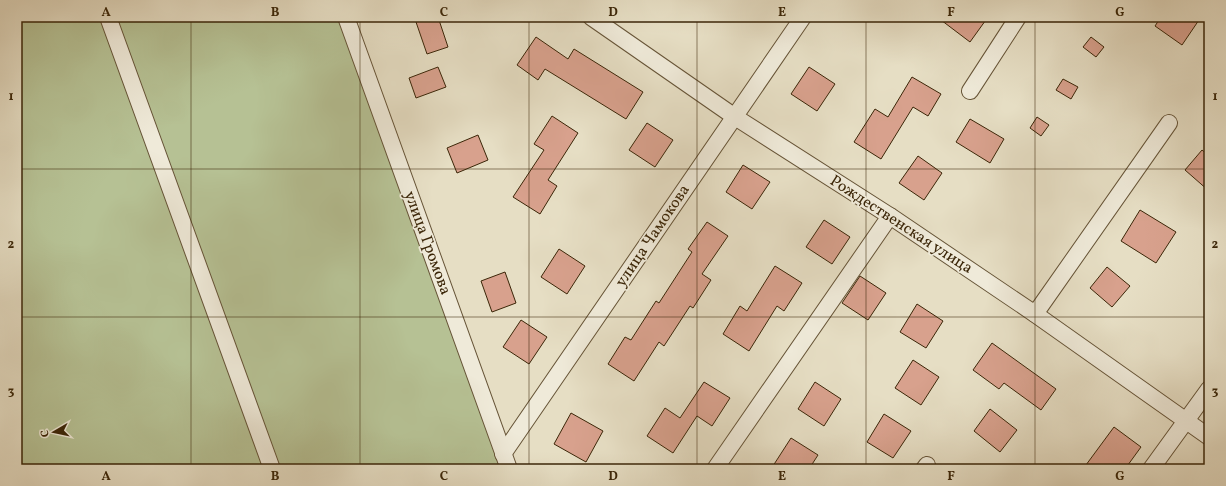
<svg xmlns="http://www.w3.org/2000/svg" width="1226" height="486" font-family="Vollkorn,serif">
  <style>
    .green { fill: #b6c194; stroke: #78744e }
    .building { fill: #d8a18d; stroke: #3b2608 }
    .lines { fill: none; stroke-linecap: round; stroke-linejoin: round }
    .minor-casing { stroke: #665437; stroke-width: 18 }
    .minor { stroke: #efead9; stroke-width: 16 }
    .grid { fill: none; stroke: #3b2608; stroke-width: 1; stroke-opacity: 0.55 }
    .labels { text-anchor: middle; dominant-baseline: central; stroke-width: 3.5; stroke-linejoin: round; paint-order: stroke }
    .street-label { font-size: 16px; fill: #3b2608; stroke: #efead9 }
    .neatline { fill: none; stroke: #3b2608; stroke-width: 1.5 }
    .grid-label { font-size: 13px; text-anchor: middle; font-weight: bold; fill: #3b2608 }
  </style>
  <rect width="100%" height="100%" fill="#e6dec4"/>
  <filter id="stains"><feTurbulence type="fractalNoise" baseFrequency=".005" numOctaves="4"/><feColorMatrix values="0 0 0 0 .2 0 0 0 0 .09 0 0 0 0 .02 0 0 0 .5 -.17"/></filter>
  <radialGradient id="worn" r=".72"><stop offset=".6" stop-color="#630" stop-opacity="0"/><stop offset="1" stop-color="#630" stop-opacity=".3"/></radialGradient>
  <polygon class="green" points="17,17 349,17 517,469 17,469"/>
  <g class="building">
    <polygon points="431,17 438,17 448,47 427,54 416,22"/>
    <polygon points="937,17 988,17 970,42"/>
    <polygon points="1161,17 1201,17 1182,45 1155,26"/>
    <polygon points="536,37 568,59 574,49 643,92 626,119 545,69 538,80 517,65"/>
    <polygon points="1091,37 1104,47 1096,57 1083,47"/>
    <polygon points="438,67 446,87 416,98 409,78"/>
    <polygon points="809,67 835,84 817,111 791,94"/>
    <polygon points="912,77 941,94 928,116 913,107 881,159 854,142 875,109 888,117"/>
    <polygon points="1063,79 1078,87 1071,99 1056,90"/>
    <polygon points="552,116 578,133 548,180 557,186 540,214 513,197 544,150 534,144"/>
    <polygon points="1037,117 1049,125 1041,136 1030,128"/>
    <polygon points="970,119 1004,139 990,163 956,142"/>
    <polygon points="647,123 673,140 655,167 629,150"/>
    <polygon points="478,135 488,160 457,173 447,148"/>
    <polygon points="1202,150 1209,156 1209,191 1185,170"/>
    <polygon points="918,156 942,173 924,200 899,183"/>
    <polygon points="743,165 770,182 752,209 726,192"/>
    <polygon points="1140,210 1176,232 1156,263 1121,241"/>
    <polygon points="824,220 850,237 832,264 806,247"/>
    <polygon points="707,222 728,236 702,274 711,280 693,308 690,306 664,346 659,342 634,381 608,364 625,337 631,340 656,301 659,303 692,252 688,249"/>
    <polygon points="559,249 585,266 567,294 541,277"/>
    <polygon points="775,266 802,283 784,311 777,306 749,351 723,334 740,306 747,311"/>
    <polygon points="1107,267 1130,286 1112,307 1090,288"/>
    <polygon points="505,272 516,303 492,312 481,281"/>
    <polygon points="860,276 886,293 868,320 842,303"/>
    <polygon points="917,304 943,321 926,348 900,332"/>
    <polygon points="521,320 547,337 529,364 503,347"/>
    <polygon points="992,343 1056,389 1041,410 1004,383 999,389 973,370"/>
    <polygon points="913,360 939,377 921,405 895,388"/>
    <polygon points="704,382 730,398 712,426 697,416 673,453 647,436 665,408 680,418"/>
    <polygon points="815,382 841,399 824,426 798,409"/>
    <polygon points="990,409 1017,430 1000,452 974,431"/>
    <polygon points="571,413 603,431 586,462 554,444"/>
    <polygon points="884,414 911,431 893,458 867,442"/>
    <polygon points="1114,427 1141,447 1125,469 1083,469"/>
    <polygon points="791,438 818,455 809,469 771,469"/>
  </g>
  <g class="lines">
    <g class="minor-casing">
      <g id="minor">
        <polyline points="108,17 272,469"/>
        <polyline points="346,17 509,469"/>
        <polyline points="591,17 735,117 890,216 1035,314 1209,437"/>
        <polyline points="970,91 1018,17"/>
        <polyline points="1035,314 1169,123"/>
        <polyline points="503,454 803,17"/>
        <polyline points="715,469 890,216"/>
        <polyline points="924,469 927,465"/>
        <polyline points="1151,469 1209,389"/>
      </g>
    </g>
    <use href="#minor" class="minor"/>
  </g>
  <path class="grid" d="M191,17v452M360,17v452M529,17v452M697,17v452M866,17v452M1035,17v452M17,169h1192M17,317h1192"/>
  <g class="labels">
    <g class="street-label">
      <text transform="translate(901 225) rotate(33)">Рождественская улица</text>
      <text transform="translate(653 236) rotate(-56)">улица Чамокова</text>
      <text transform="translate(427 243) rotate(70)">улица Громова</text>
    </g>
  </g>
  <rect width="1226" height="486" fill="none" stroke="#e6dec4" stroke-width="44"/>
  <g transform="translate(54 432) rotate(261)" stroke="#efead9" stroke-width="3" paint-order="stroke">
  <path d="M0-3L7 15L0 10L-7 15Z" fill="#3b2608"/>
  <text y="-6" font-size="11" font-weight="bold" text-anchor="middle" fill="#3b2608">С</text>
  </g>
  <rect x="22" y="22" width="1182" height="442" class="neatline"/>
  <g class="grid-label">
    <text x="106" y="16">A</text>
    <text x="275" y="16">B</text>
    <text x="444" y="16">C</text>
    <text x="613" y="16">D</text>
    <text x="782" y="16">E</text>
    <text x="951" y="16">F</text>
    <text x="1120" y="16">G</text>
    <text x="11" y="100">1</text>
    <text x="1215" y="100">1</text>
    <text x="11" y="248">2</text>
    <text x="1215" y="248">2</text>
    <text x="11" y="395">3</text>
    <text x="1215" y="395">3</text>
    <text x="106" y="480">A</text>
    <text x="275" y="480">B</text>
    <text x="444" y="480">C</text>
    <text x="613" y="480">D</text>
    <text x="782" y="480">E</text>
    <text x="951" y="480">F</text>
    <text x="1120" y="480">G</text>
  </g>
  <rect width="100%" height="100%" filter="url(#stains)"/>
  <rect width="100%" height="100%" fill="url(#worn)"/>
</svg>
